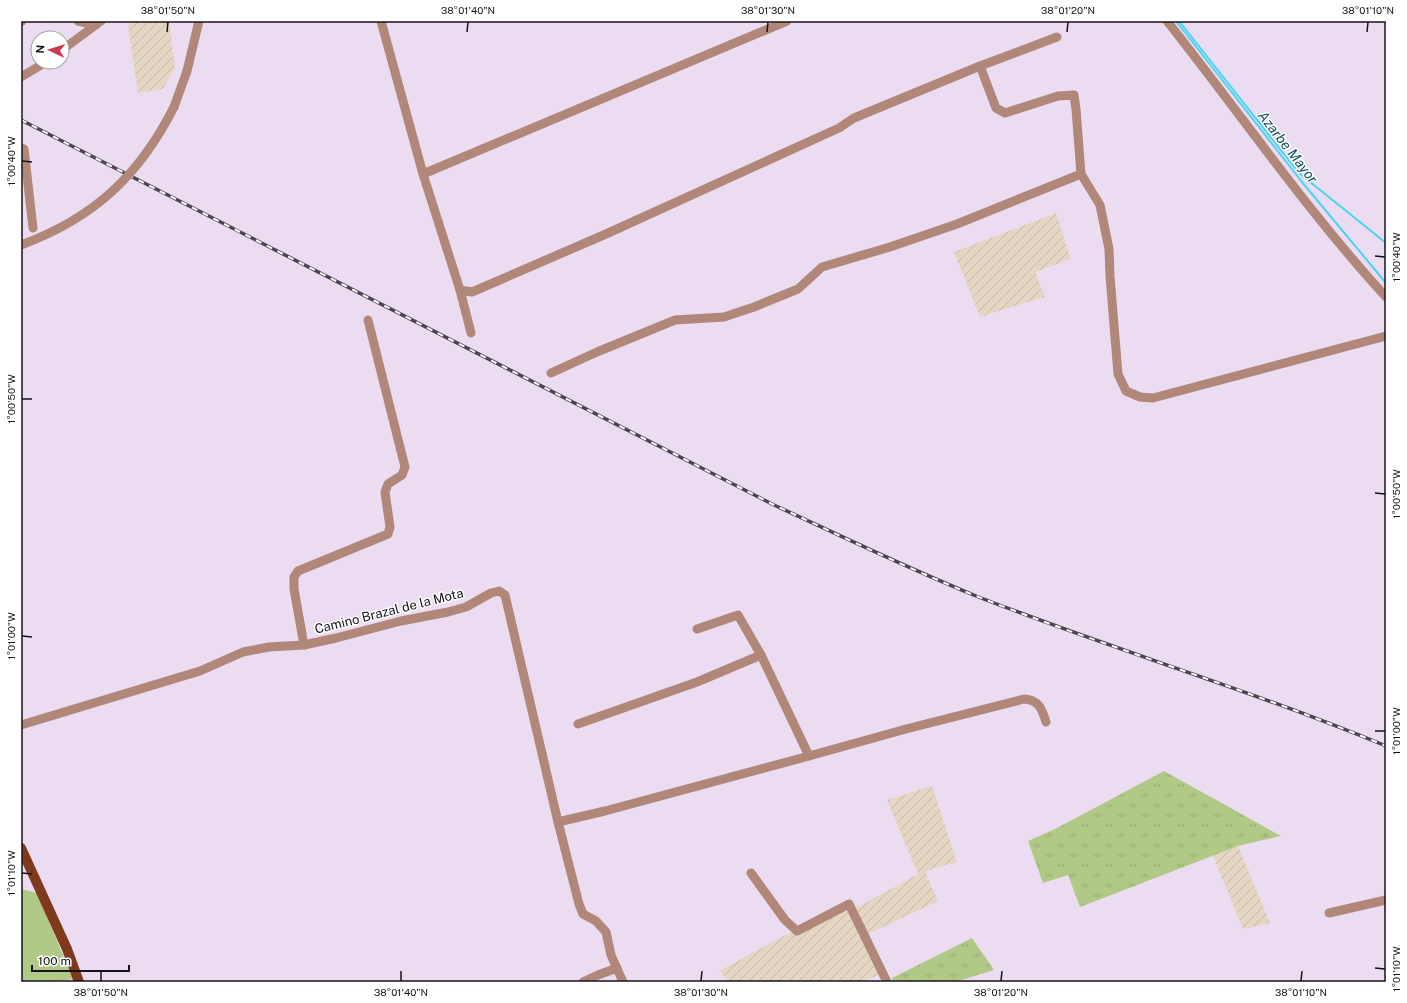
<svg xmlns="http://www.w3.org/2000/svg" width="1407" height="1003" font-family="'Public Sans',sans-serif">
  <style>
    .industrial { fill: url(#industrial-furrows) }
    .grass { fill: url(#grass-tufts) }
    .park { fill: #b1c986 }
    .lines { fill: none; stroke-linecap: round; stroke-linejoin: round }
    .stream { stroke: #47d6ef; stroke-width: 2 }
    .minor { stroke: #b08778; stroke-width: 9 }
    .major { stroke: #7f391d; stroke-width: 10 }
    .rail-casing { stroke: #4c444f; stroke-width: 3.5 }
    .rail { stroke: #fff; stroke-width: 2; stroke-dasharray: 6; stroke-linecap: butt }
    .minor-bridge { stroke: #b08778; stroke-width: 9 }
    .ticks { fill: none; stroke: #171219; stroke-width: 1.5 }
    .labels { text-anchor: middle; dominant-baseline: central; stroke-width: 3; stroke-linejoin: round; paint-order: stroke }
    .street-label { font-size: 13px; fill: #171219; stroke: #fff }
    .water-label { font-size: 14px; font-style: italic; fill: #14505b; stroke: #fff }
    .neatline { fill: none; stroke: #171219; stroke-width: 1.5 }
    .ticks-label { font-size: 10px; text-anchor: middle; fill: #171219 }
  </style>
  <defs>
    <pattern id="industrial-furrows" width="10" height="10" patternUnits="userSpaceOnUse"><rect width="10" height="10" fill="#e5d6c3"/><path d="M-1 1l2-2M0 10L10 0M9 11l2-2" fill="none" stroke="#c4b7a7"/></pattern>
    <pattern id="grass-tufts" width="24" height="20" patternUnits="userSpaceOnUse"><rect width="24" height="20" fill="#b1c986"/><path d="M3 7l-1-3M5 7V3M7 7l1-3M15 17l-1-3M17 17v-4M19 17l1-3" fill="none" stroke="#98ac73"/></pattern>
  </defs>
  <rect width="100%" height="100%" fill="#ecdcf2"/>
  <g class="industrial">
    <polygon points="133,21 169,21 175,68 163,89 138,93 128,25"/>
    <polygon points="1056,213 1071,259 1035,272 1045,297 980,317 954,252"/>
    <polygon points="932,786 957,862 925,871 938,901 862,937 879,975 862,982 729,982 719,971 789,933 849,909 860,906 918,874 887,800"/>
    <polygon points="1238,846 1270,923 1243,929 1213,856"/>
  </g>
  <g class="grass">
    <polygon points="1164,771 1281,836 1238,846 1080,907 1068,875 1043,883 1028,841 1055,829"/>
    <polygon points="972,938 994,970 955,982 893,982 892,978"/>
  </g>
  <polygon class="park" points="21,889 37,893 73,979 50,982 21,982"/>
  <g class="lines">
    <g class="stream">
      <polyline points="1176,21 1302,182 1386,283"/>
      <polyline points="1179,21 1299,173 1386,243"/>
    </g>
    <g class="minor">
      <polyline points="21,21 22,21"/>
      <polyline points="78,21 96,25"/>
      <polyline points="381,21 423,174"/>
      <polyline points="787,21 423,174 460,290 472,292 606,234 839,128 854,118 980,66"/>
      <path d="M1167,21c73,92 140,190 219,276"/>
      <polyline points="1057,37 980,66 996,108 1005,113 1058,96 1074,95 1076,109 1081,174"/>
      <polyline points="62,50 101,21"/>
      <polyline points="21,77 46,62"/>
      <polyline points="174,107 187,71 199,21"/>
      <polyline points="21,148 24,149 33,228"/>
      <polyline points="460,290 471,333"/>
      <polyline points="551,373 597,352 675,320 724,317 754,307 798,289 822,267 890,247 957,224 1081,174 1100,205 1109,249 1110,276 1118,374 1126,391 1140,397 1153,398 1386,336"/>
      <polyline points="697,629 738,615 761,655"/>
      <polyline points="304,645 294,589 294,577 298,571 388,534 390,527 385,492 388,484 402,475 405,467 368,320"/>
      <polyline points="21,725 200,671 243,652 269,647 304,645 336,638 401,621 448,612 466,607 491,593 499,591 505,595 558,822 579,904 583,914 596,921 606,932 611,955 623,982"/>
      <path d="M809,756l97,-27 118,-30c15,1 18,10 22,23"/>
      <polyline points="558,822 605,811 809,756 761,655 697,682 578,724"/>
      <polyline points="751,873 785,920 797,931 849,904 887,982"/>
      <polyline points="1329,913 1386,900"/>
      <polyline points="583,982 598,975 617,968"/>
    </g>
    <polyline class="major" points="21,848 67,949 79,982"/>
    <g class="rail-casing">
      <path id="rail" d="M21,120l753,385c67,31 133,63 202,91 135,53 275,94 410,150"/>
    </g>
    <use href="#rail" class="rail"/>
    <path class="minor-bridge" d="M21,245c73,-27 118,-69 153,-138"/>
  </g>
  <path class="ticks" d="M167,32l1,-10M467,32l1,-10M767,32l1,-10M1067,32l1,-10M1367,32l1,-10M22,161l10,1M1375,256l10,1M22,399h10M1375,493l10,1M22,636l10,1M1375,731h10M22,873l10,1M1375,968l10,1M101,981v-10M401,981v-10M701,981l1,-10M1001,981l1,-10M1301,981l1,-10"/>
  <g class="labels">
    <g class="street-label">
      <text transform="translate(389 611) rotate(-14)">Camino Brazal de la Mota</text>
    </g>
    <g class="water-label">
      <text transform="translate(1288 147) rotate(52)">Azarbe Mayor</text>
    </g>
  </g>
  <rect width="1407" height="1003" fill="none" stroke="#ffffff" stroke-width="44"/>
  <g transform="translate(50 50) rotate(274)"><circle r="19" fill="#ffffff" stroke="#a2a0a3"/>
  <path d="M0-3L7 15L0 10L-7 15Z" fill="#ca3a53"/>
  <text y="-6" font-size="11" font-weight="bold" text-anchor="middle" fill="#171219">N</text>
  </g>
  <path d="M32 965v6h97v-6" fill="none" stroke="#171219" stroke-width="2"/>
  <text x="38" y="965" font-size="12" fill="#171219" stroke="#ffffff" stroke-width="3" paint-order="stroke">100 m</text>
  <rect x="22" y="22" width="1363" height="959" class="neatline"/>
  <g class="ticks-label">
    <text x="168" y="14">38°01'50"N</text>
    <text x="468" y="14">38°01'40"N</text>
    <text x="768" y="14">38°01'30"N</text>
    <text x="1068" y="14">38°01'20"N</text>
    <text x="1368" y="14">38°01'10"N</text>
    <text transform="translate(11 161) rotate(-90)" y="4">1°00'40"W</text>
    <text transform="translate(1396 257) rotate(-90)" y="4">1°00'40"W</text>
    <text transform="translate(11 399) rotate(-90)" y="4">1°00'50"W</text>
    <text transform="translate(1396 494) rotate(-90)" y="4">1°00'50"W</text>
    <text transform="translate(11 636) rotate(-90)" y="4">1°01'00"W</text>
    <text transform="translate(1396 731) rotate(-90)" y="4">1°01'00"W</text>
    <text transform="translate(11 873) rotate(-90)" y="4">1°01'10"W</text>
    <text transform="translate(1396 969) rotate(-90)" y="4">1°01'10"W</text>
    <text x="101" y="996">38°01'50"N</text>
    <text x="401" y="996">38°01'40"N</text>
    <text x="701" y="996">38°01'30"N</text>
    <text x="1001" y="996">38°01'20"N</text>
    <text x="1301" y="996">38°01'10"N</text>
  </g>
</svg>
